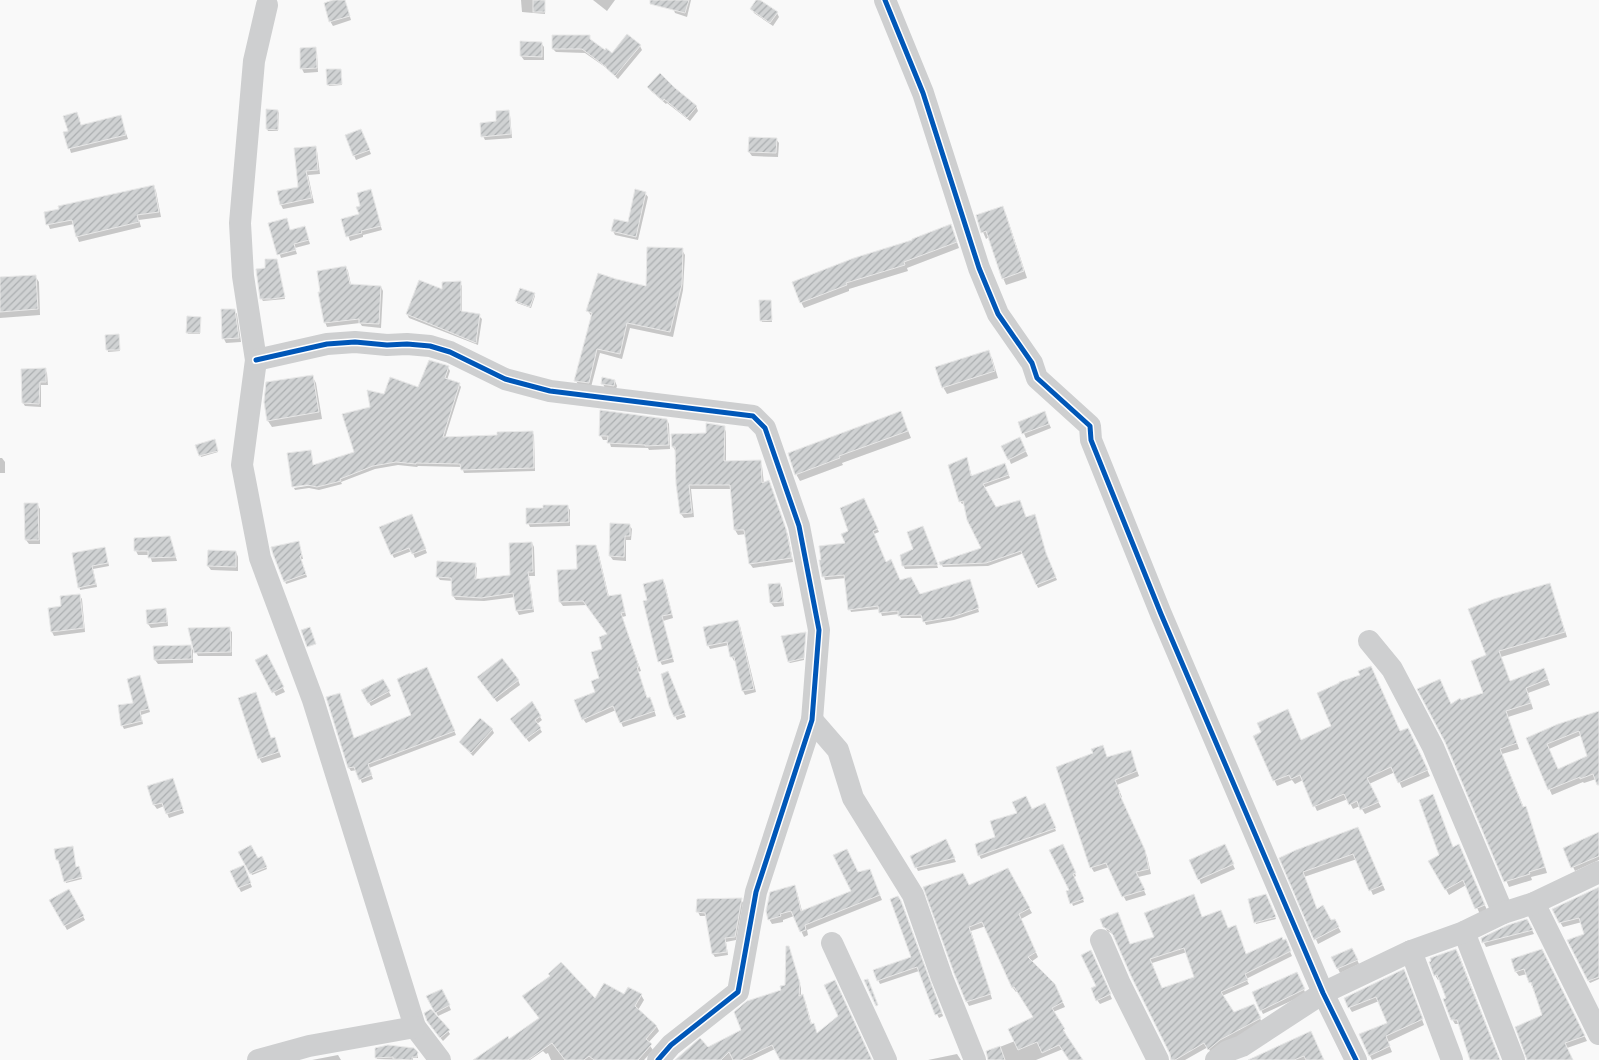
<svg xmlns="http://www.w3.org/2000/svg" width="1599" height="1060" font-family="'Asap Condensed',sans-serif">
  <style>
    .shadow { fill: #0003; fill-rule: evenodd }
    .building { fill: url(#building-hatch); stroke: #e8e8e8; fill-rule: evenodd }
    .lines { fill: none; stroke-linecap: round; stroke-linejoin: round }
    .minor { stroke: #cecfd0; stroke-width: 22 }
    .cycleway-casing { stroke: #fff; stroke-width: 8 }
    .cycleway { stroke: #0057b8; stroke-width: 5 }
  </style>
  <defs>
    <pattern id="building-hatch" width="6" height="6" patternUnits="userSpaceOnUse" patternTransform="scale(1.25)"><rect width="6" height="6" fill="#d0d2d3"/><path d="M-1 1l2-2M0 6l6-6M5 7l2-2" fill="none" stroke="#acafb1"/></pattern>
  </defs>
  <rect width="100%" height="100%" fill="#f9f9f9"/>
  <g class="shadow">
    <polygon points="338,0 345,0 351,20 333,26 330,21"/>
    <polygon points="521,0 545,0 545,14 522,12"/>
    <polygon points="593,0 615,0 607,11"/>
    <polygon points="670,0 691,0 687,17 675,13"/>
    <polygon points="758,0 777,13 779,17 773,26 754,13 752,9"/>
    <polygon points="589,37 591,41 612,55 640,46 642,50 618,79 608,69 585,53 556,52 553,49"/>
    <polygon points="541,43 544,47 544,60 524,60 521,56"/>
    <polygon points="315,49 317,53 318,72 304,73 302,69"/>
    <polygon points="341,70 342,85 329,86 328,84"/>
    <polygon points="649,87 696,106 698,111 690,121 667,103 666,104 651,91"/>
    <polygon points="267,111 278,111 279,113 278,131 268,131 267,129"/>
    <polygon points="508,111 510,115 512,138 485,140 483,136"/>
    <polygon points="120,116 128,139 71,153 65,133 69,132 79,117 81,126"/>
    <polygon points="363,134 371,154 356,160 346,136"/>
    <polygon points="776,139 779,143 778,157 752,156 749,152"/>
    <polygon points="315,147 317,151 320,174 308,175 314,203 283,209 281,205 299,188"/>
    <polygon points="154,186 156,191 161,217 139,220 141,227 79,242 77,237 74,224 50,229 48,224"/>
    <polygon points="370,191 382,230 363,235 363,237 350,241 343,220 360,215"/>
    <polygon points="645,193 648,197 638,240 615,235 613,231 628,223"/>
    <polygon points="1002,208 1006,214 1027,278 1006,285 1003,278 989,237 986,239 983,232"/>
    <polygon points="288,223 290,231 306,231 310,244 295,248 297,254 281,258 270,224"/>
    <polygon points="951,225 959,248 907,268 908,271 849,289 849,291 804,308 801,302 914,241"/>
    <polygon points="682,250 685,255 683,290 673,337 630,328 622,359 600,353 591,387 579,386 576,381 592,317 588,311 616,280 647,288"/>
    <polygon points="276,260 285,299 263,301 261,298 267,269"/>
    <polygon points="346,267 348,271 351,285 381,287 383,291 381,328 362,326 360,323 327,327 325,322"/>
    <polygon points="35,276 39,282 40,315 0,318 0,278"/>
    <polygon points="460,283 462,286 462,313 479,316 482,319 478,345 409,318 407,314 443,291"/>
    <polygon points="534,294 535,296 531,308 517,303 517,301"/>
    <polygon points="770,301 772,322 762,322 761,320"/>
    <polygon points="234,310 237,314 241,342 226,343 224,339"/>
    <polygon points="200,318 200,334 188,334 187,332"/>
    <polygon points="106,336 119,337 120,351 108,352"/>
    <polygon points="988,352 992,358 998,378 947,394 943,387"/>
    <polygon points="448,367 450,371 447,380 459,384 461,387 445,438 498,436 532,432 534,435 535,471 464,473 462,467 418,466 417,467 398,465 375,469 341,482 342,484 319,490 309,488 295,490 294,488 313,485 310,452 312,455 313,466 356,453 371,408 385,395 419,389"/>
    <polygon points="45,369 47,373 48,385 41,385 41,407 25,406 23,403 22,370"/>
    <polygon points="312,376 316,383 322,419 272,427 268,421"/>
    <polygon points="615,381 617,386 616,389 605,388 603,384"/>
    <polygon points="901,413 911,438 842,463 843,465 800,481 796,474"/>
    <polygon points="1046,417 1051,428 1026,438 1019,422"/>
    <polygon points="667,420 669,424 670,449 649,450 648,448 611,447 609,440 603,440 601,436"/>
    <polygon points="724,427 726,432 726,463 760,462 762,466 764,484 769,482 771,486 788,535 793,562 753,568 750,564 746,534 738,535 735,530 731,489 691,489 694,517 684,518 681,514 677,484 676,452 673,447"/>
    <polygon points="215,442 218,452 201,457 197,446"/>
    <polygon points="1022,443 1028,456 1011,464 1009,459"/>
    <polygon points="0,458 2,458 5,462 5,473 0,473"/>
    <polygon points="968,462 972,477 1006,468 1010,478 983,488 996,509 1026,518 1035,515 1047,557 1057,580 1038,588 1024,553 988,566 943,567 941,564 982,548 964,503 962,504 960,501"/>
    <polygon points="865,502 879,532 874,534 886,563 900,582 919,595 970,580 979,612 954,620 926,625 923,618 901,618 899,614 882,616 880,609 851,612 850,609 846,578 825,580 820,561 847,544 850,531"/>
    <polygon points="37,504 40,509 40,544 29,544 26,540 25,505"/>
    <polygon points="567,506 570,510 570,526 530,527 528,523"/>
    <polygon points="413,519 427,553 415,558 412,551 394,558 392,554"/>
    <polygon points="629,525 632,529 631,540 626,540 626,561 613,560 610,556"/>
    <polygon points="925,531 938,568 905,569 903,565 915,550"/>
    <polygon points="170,538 177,561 152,562 150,555 138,555 136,551 135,540"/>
    <polygon points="299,542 303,559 301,559 307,577 286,584 285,581"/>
    <polygon points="532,543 534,547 535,576 529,576 534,612 519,615 517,611 515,597 484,601 456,600 453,596 453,581 440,580 437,576 475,565 477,568 476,580 511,576"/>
    <polygon points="595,546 598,551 609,597 620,595 622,599 626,616 622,617 641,671 638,672 648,700 652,703 656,716 623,727 616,710 586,723 583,719 597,693 601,679 604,649 608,635 587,605 563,606 560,602 558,571 579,570"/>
    <polygon points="105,548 109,566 93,569 97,587 80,590 73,554"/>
    <polygon points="236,552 238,557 238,571 211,570 208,566"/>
    <polygon points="662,580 665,584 673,618 663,621 674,662 662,665 660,661 649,601"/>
    <polygon points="780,584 782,588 784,606 774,607 771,603"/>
    <polygon points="1549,585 1552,590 1567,637 1501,657 1510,682 1546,675 1550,685 1528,693 1533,709 1508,717 1519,749 1502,754 1524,808 1525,808 1528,813 1547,873 1531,877 1532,880 1509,887 1446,741 1451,705 1484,694 1488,656"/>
    <polygon points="79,595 82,599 85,632 54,636 52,632 62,608"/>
    <polygon points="165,610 167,614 168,626 151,628 148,624"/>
    <polygon points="738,622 740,626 756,692 745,695 743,691 736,660 734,661 732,657 729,645 710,649 708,645"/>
    <polygon points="229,629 232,632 232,656 198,656 196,652"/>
    <polygon points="805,634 804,660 790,663 789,662"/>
    <polygon points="190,646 193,650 193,663 158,664 155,660"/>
    <polygon points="266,656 285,692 276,696 257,660"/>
    <polygon points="429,672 456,735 369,768 373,779 362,783 357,770 351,771 349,768 354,739 413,716"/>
    <polygon points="139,676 150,712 141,715 143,724 124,729 122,725 135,704"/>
    <polygon points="670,677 686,717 677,720 675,716"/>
    <polygon points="383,680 391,696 371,706 362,691"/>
    <polygon points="518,680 520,685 497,702 481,682"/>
    <polygon points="531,703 542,720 537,724 542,732 529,742 514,723"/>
    <path d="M1599,714v64l-15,5 -1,-1 -31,13 -25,-56zM1581,735l8,22 -31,13 -9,-21z"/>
    <polygon points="492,729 494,733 473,756 460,742"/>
    <polygon points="1400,732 1410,734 1430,776 1402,788 1395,772 1369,784 1381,807 1365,814 1360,806 1353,809 1348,799 1317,811 1303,780 1295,784 1292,780 1277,786 1254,737 1301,742"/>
    <polygon points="271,740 276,743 281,757 262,763 259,758"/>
    <polygon points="1130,752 1139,776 1117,785 1122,797 1120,798 1147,856 1151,874 1138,877 1146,895 1126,901 1109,867 1094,872 1091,867 1107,758"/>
    <polygon points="173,779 184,813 169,818 164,806 157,809 154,805"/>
    <polygon points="1433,796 1453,848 1461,851 1487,910 1480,914 1466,885 1449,895 1430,861 1441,855"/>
    <polygon points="1046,808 1056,831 981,859 979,855 1019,814"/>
    <polygon points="1361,834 1385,890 1373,895 1357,859 1304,877 1317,910 1331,922 1337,925 1341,932 1318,944 1281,858"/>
    <polygon points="1599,834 1599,860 1575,871 1573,867"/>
    <polygon points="948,845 956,862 918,871 916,867"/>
    <polygon points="73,847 76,868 79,869 82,879 66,883 59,861 57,860"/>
    <polygon points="1064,848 1076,876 1074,877 1084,902 1073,906 1072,903"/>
    <polygon points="1226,850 1235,869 1201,884 1199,879"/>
    <polygon points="240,852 258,860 262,858 267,869 252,875"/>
    <polygon points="1007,870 1032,913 1021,919 1038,957 1031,962 1057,990 1065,1007 1053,1012 1066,1034 1065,1035 1081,1060 1070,1060 1063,1049 1036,1060 989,1060 987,1052 1015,1041 1035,1018 1018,991 1016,992 1013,988 986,926 971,931 992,999 969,1006 967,1002 969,887"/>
    <polygon points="245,871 252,887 241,892 239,888"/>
    <polygon points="858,874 872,876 882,900 807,930 808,935 804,937 794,916 783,920 783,922 772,924 769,919 794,887 797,892 802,911 852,892"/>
    <polygon points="1599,888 1599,979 1590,983 1587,978 1586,935 1582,922 1563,927 1560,922"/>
    <polygon points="69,891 85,920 67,930 51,900"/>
    <polygon points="1266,896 1276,919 1256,924 1249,899"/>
    <polygon points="741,899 743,903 736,940 726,942 728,955 715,957 713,954 707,916 700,916 698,912"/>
    <polygon points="903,906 943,1016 939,1018 937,1014 919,971 880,984 878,980 913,957"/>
    <path d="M1221,911l7,18 8,-2 11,29 40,-11 5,11 -46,23 3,5 -27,12 12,18 22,-5 6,14 -51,30 -3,-6 -23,13h-13l-1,-6 -58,-120 -6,-3 -5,-12 28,26 26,-8zM1187,952l9,26 -34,11 -10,-26z"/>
    <polygon points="1527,920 1534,934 1486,947 1484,943"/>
    <polygon points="789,947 801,988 801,996 805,1000 812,1025 817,1034 871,1060 781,1060 775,1049 752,1060 677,1060 708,1049 743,1031 787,986"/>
    <polygon points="1456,950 1459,955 1500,1060 1471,1060 1459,1024 1455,1024 1452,1019 1440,979 1438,980 1435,975"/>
    <polygon points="1354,953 1359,964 1340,973 1333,958"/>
    <polygon points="1544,955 1587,1041 1567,1048 1573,1060 1528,1060 1544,1016 1527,974 1519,976 1516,972"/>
    <polygon points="1093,956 1112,999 1100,1004 1097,1000 1098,986"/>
    <polygon points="1406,975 1424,1025 1388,1042 1392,1052 1372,1060 1360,1035 1388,1024 1379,1001 1352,1012 1349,1007"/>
    <polygon points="1298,978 1306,994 1263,1014 1261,1010"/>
    <polygon points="444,994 451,1010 438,1016 428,997"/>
    <polygon points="641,995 644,1000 638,1010 657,1027 659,1031 648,1043 653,1050 644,1060 551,1060 548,1053 546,1054 543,1051 530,1060 482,1060 509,1040 596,1000 625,996"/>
    <polygon points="430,1025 448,1031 450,1034 443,1041"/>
    <polygon points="1311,1033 1324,1060 1267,1060"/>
    <polygon points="414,1049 418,1055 418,1058 413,1058 413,1060 377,1059 376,1057"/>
    <polygon points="957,1054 961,1060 928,1060"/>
    <polygon points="338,1055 341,1060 312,1060"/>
  </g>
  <g class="building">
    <polygon points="333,0 345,0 350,16 329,22 324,3"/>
    <rect x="533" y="0" width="12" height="12"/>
    <polygon points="650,0 689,0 685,13 650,4"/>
    <polygon points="756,0 760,0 778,12 770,23 750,9"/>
    <polygon points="627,34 641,45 615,76 606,68 606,67 582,49 552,49 552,35 590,35 590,39 605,50 606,48 612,53"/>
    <polygon points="520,41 542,42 542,57 520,56"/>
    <polygon points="316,47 317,68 300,69 300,48"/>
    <polygon points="326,69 341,69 342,84 327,85"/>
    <polygon points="660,73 675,88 697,106 687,118 664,99 663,101 647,87"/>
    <polygon points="266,109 278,110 278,130 266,129"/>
    <polygon points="509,110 511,134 481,137 480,123 496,121 496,111"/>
    <polygon points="77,112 81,125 121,115 126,135 68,149 63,132 68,131 63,116"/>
    <polygon points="361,129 370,150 353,156 345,135"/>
    <polygon points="749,137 777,138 776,153 748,152"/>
    <polygon points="316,146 318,170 306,171 312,198 280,205 277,191 298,187 294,148"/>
    <polygon points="154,185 159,212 137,215 139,222 76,237 72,220 46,225 44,212 59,209 58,206"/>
    <polygon points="371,189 381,226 361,231 362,233 346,237 341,219 359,214 356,207 360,206 357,193"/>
    <polygon points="635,189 646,192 636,237 611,231 614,219 628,222"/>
    <polygon points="1003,206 1024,271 1002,279 986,231 981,233 976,215"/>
    <polygon points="287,218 290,230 305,226 309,240 294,244 296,250 277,255 268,223"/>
    <polygon points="951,224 957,242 904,262 905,265 846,283 847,285 800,303 792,282 854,258 912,240 912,239"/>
    <polygon points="647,247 683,248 682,284 670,332 627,323 620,354 597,349 589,383 574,381 592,313 586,311 598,273 616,279 646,286"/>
    <polygon points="265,259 277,259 285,297 272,299 260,299 256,269 265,268"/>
    <polygon points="346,266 350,284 381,286 379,324 359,323 359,319 324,323 318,292 320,292 317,271"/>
    <polygon points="36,275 38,309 0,312 0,277"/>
    <polygon points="419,280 442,289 442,282 461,281 461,311 480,314 476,343 406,314"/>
    <polygon points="520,288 535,293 530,307 515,301"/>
    <polygon points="759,300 771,300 772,320 760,321"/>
    <polygon points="221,309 235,309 239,338 222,339"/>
    <polygon points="187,316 201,317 200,333 186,333"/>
    <polygon points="119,334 120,350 106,350 105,335"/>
    <polygon points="989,350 995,371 942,388 935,367"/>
    <polygon points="429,360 449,366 445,378 460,383 443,437 497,435 497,432 533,431 534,468 461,470 460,464 416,463 416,464 396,462 373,466 340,479 341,481 317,487 307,485 292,487 287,453 311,450 313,465 354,452 342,414 370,407 367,390 384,394 390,377 418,387"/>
    <polygon points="46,368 46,382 40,382 39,404 22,403 21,369"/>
    <polygon points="313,375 319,412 267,421 264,402 266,382"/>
    <polygon points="602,377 615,380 614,386 601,384"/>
    <polygon points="600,410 667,419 669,445 645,446 645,445 607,443 608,436 599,436"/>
    <polygon points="901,411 908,431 839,456 840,458 795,475 788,453"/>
    <polygon points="1045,411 1049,424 1022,434 1018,422"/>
    <polygon points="706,423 725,426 724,461 761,460 762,483 769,480 786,529 792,558 749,564 744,530 734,530 730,485 689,485 692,513 680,514 676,484 675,447 672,447 671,434 706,433"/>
    <polygon points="1020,437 1026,451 1008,460 1001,446"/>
    <polygon points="215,439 218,451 199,456 195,445"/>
    <polygon points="967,457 971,476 1005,463 1009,475 983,484 996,507 1020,500 1026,517 1035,514 1046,553 1056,577 1036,585 1021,551 986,563 940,565 939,562 981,548 967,520 963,501 959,502 948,465"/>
    <polygon points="864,498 878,529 873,531 886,562 891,559 900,580 911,577 920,594 970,579 979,608 952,617 923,622 921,615 898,616 898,611 879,613 878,606 848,610 844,575 822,577 819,560 821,560 819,546 845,543 841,534 848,531 840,508"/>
    <polygon points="24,503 38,503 39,540 25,540"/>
    <polygon points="543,505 568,505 569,522 526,524 526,508 543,508"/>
    <polygon points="412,514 426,549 412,554 409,548 391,555 379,527"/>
    <polygon points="610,523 630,524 630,536 625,536 624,557 609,556"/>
    <polygon points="923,526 938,565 902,566 900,555 913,549 907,532"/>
    <polygon points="170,536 176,557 148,558 148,551 134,551 134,538"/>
    <polygon points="299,541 302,556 300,556 306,574 284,582 273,554 271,547"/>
    <polygon points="532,542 533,572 528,572 533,609 516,611 513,593 481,598 452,596 451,578 436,577 437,561 476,563 475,579 510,575 509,543"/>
    <polygon points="576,545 596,545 608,596 621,594 625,612 621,613 639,667 637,667 647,698 650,697 655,711 620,723 613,706 582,720 574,700 595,692 591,681 599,678 591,652 602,649 599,637 607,634 583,601 559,602 557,570 577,569"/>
    <polygon points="105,547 108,563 92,566 96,584 78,588 72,553"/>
    <polygon points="208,550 236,551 236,567 207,566"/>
    <polygon points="663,579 672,614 662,616 673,658 658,662 643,601 647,600 643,584"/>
    <polygon points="780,583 783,602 770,603 768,584"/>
    <polygon points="1550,583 1565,632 1499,651 1510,681 1544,668 1548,679 1526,688 1531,703 1506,711 1517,743 1500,749 1523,807 1526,806 1545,867 1529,872 1530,874 1504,882 1445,742 1417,689 1440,679 1451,704 1460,698 1461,700 1483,693 1471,661 1486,655 1468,609 1494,599"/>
    <polygon points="80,594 84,628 51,632 48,608 61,606 60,596"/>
    <polygon points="166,608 167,622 147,624 146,610"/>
    <polygon points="738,620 754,689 742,691 734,657 730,657 727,642 707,646 703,627"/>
    <polygon points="230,627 231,652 194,653 188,628"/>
    <polygon points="310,627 316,644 307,647 301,630"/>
    <polygon points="806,632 804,658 788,662 781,636"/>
    <polygon points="191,645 192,659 154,660 153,646"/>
    <polygon points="267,654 284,687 272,693 255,660"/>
    <polygon points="502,658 519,680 494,699 477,677"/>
    <polygon points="1371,666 1400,731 1408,728 1428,770 1398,783 1391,767 1367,778 1379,802 1360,810 1357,801 1349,805 1344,794 1313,807 1300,775 1291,779 1289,775 1273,781 1253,736 1261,732 1257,723 1288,709 1301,740 1331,726 1317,693 1339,683 1339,682 1360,675 1358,671"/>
    <polygon points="427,667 455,731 368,764 372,775 359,780 354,767 348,768 326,697 340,693 354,738 411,715 397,679 410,673 410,674"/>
    <polygon points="668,671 685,713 674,717 669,706 661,674"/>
    <polygon points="140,675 149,709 140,711 142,721 121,726 118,705 133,703 127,679"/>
    <polygon points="383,679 390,691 368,703 361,690"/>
    <polygon points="256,692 271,738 275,737 279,752 258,759 238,698"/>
    <polygon points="532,701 541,716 535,720 541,728 526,739 510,719"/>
    <path d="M1599,711v74h-2l-4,-11 -13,5v-2l-32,13 -22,-52 32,-14zM1579,731l8,25 -29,13 -11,-25z"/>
    <polygon points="480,718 493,729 471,753 459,742"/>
    <polygon points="1103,745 1107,757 1131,750 1137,771 1115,780 1120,792 1119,793 1145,850 1149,869 1136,872 1145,890 1122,897 1106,863 1090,868 1056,767 1093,753 1091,749"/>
    <polygon points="173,778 183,809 166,814 162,803 153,805 147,786"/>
    <polygon points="1433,794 1453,847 1459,844 1485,905 1475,909 1463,880 1445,890 1428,861 1439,855 1419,800"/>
    <polygon points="1026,796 1032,809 1045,803 1056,828 978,856 975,844 995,837 990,821 1017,813 1012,802"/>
    <polygon points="1358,827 1383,885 1369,891 1353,854 1303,872 1317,909 1323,905 1331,920 1335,919 1339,927 1314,940 1279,858 1296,850"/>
    <polygon points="1599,832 1599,856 1571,868 1563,848"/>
    <polygon points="946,839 955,858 915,868 910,856"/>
    <polygon points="1063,844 1076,873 1073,874 1084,899 1070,904 1066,891 1069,890 1049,850"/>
    <polygon points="1225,844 1234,864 1198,880 1189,860"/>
    <polygon points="251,845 258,858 262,856 267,867 250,874 238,852"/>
    <polygon points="73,846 76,867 79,866 82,877 64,882 58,860 56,860 54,849"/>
    <polygon points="847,849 858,872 870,869 880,895 805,925 806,930 800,932 791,911 780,914 781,916 768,920 766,911 770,892 795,885 801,911 851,891 833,855"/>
    <polygon points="244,865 251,883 238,888 230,871"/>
    <polygon points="1008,868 1030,908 1019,914 1036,952 1028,957 1055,984 1063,1002 1052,1008 1065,1029 1063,1030 1083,1060 1069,1060 1059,1045 1042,1053 1037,1042 1018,1050 1008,1029 1033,1017 1014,987 1012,988 982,922 969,927 991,994 966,1002 954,973 923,887 963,873 969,885"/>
    <polygon points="1599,887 1599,977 1588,981 1567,940 1584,934 1579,918 1559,923 1552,909"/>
    <polygon points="69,889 84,916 64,926 49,900"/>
    <path d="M1194,894l8,23 19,-7 7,18 8,-3 10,29 36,-17 1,3 3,-1 5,12 -46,23 3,6 -27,12 13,20 20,-8 7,14 -41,22 -12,10 -4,-7 -29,17h-4l-1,-6 -38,-76 -19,-43 -4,-5 -6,-3 -3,-8 18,-7 12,32 24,-7 -10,-24zM1184,948l10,29 -32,11 -12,-29z"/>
    <polygon points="1266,894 1276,917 1254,923 1248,899"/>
    <polygon points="898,896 901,901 942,1013 935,1015 917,967 877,981 873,970 911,957 890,899"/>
    <polygon points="742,898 735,937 725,938 727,952 712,954 705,913 696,912 697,899"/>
    <polygon points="1527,919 1533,930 1482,943 1481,938 1508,925"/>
    <polygon points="786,946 789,946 800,983 799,996 803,994 811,1024 814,1023 817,1033 838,1016 824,985 835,980 872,1060 780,1060 772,1045 741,1060 733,1060 729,1052 721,1060 675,1060 700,1038 708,1047 741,1030 734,1012 747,1001 781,990 780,986 785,985"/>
    <polygon points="1352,948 1358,960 1337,969 1331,957"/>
    <polygon points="1456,949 1500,1060 1470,1060 1457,1020 1451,1020 1443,999 1446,998 1437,975 1434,976 1429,962 1431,961 1430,958"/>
    <polygon points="1542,949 1585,1036 1565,1043 1573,1060 1527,1060 1515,1027 1542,1015 1531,982 1529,983 1524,969 1515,972 1511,959"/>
    <polygon points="1091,950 1111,994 1096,1001 1091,988 1096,986 1081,955"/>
    <polygon points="561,962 595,998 604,983 624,994 628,987 642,994 635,1006 657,1026 646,1039 652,1044 638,1060 594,1060 589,1056 584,1060 565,1060 552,1043 528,1060 473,1060 508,1036 509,1039 539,1018 522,996 550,976 548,974"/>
    <polygon points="1404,969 1423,1019 1386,1036 1390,1046 1369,1056 1359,1034 1387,1023 1376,997 1348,1008 1344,998"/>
    <polygon points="1297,972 1305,989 1260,1011 1252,992"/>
    <polygon points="868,979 878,1005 876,1006 864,980"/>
    <polygon points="442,989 450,1005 435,1013 426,996"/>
    <polygon points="431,1009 450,1030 440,1038 427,1021 424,1013"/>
    <polygon points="1311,1031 1324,1060 1306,1060 1304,1056 1294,1060 1248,1060"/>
    <polygon points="388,1045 414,1048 418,1052 417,1057 412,1057 412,1060 393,1059 393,1057 375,1058 375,1048"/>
    <polygon points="1000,1046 1005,1060 988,1060 986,1051"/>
  </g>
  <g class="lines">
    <g class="minor">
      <polyline points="885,0 923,93 979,268 998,314 1032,363 1037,378 1090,426 1091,440 1161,614 1323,993 1356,1060"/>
      <polyline points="267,5 254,61 240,223 243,276 256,360 242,465 260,558 313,700 415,1027 440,1060"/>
      <polyline points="256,360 327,344 355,342 387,345 407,344 430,346 450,352 505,379 550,391 753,416 765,428 799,526 819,630 812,720 756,892 738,992 671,1045 658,1060"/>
      <polyline points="1369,641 1392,669 1433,747 1503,913"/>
      <polyline points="812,720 838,750 853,798 913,895 942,978 975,1060"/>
      <polyline points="1534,903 1599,1034"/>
      <polyline points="1464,932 1514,1060"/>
      <polyline points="1101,940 1120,984 1158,1060"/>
      <polyline points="832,943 886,1060"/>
      <polyline points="1411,951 1452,1060"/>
      <polyline points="258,1060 309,1046 415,1027"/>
      <polyline points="1216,1060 1228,1051 1242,1046 1323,993 1411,951 1464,932 1503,913 1534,903 1599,872"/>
    </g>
    <g class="cycleway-casing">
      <g id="cycleway">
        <polyline points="885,0 923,93 979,268 998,314 1032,363 1037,378 1090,426 1091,440 1161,614 1323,993 1356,1060"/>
        <polyline points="256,360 327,344 355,342 387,345 407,344 430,346 450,352 505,379 550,391 753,416 765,428 799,526 819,630 812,720 756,892 738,992 671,1045 658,1060"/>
      </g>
    </g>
    <use href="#cycleway" class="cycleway"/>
  </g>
</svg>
